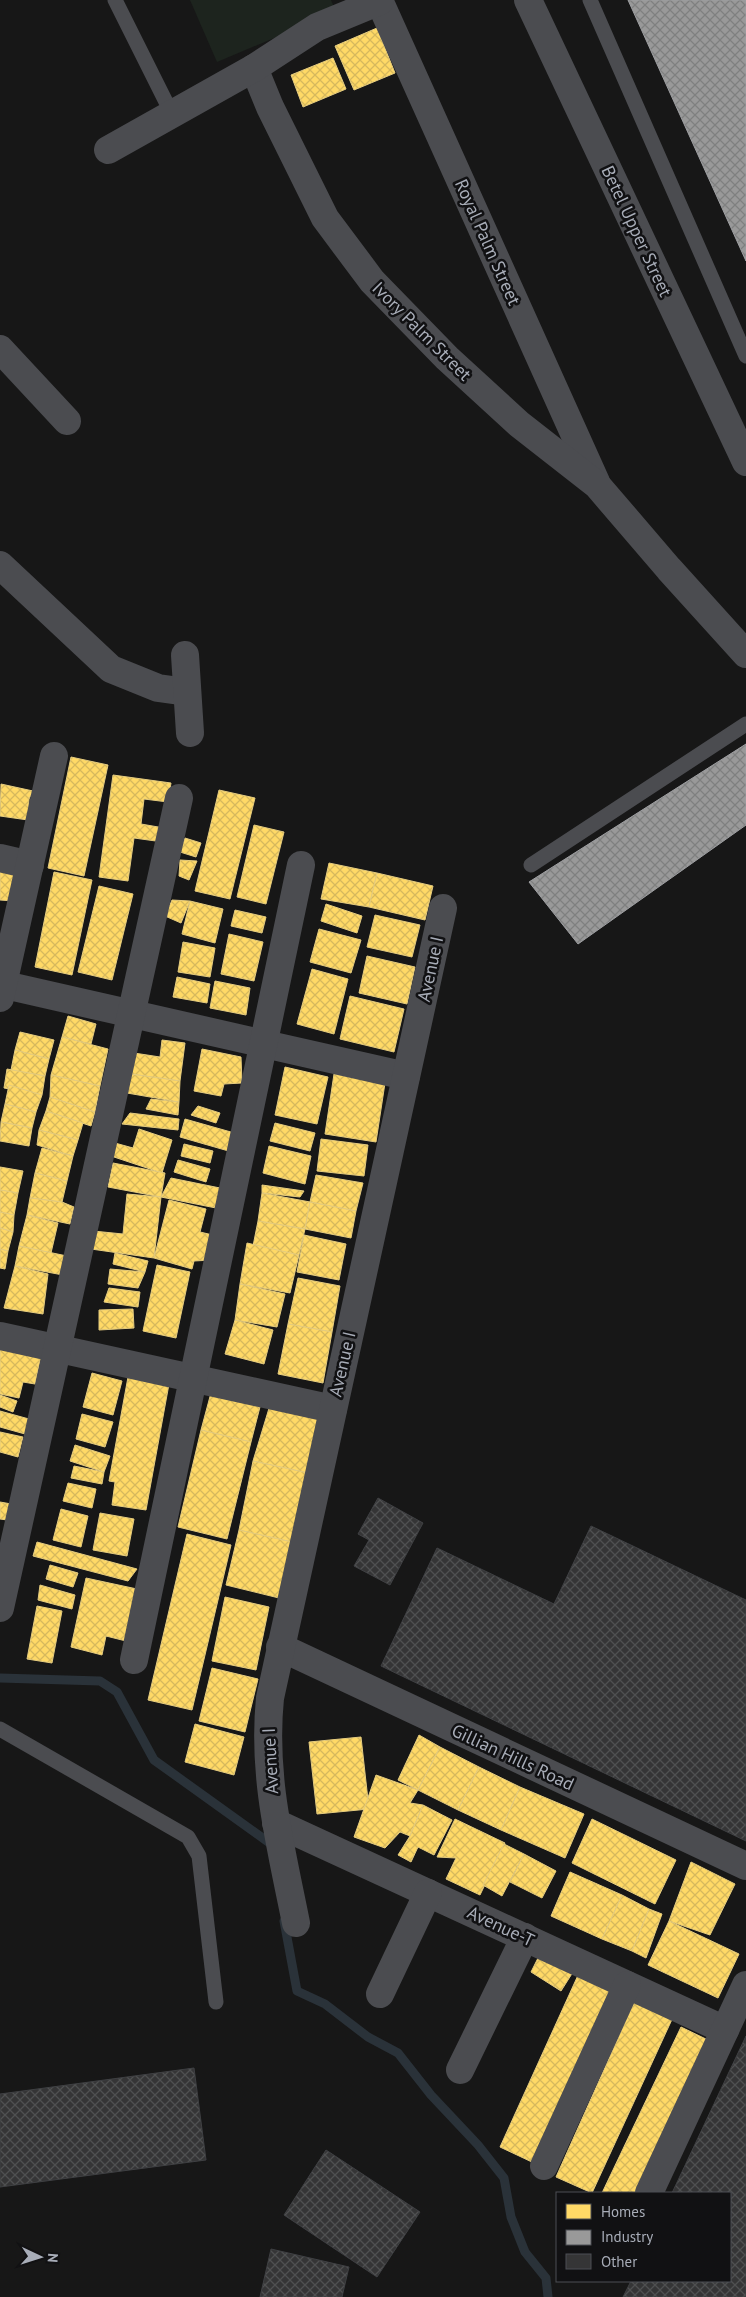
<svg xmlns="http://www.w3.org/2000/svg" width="746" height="2297" font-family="'PT Sans',sans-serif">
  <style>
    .pitch { fill: #1d241e }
    .homes { fill: url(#homes-cross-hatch); stroke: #e5cc7f }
    .industry { fill: url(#industry-cross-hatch); stroke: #9e9fa2 }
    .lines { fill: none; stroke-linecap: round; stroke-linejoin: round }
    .stream { stroke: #2a3239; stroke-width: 9 }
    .building { fill: url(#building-cross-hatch); stroke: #3f4043 }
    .service { stroke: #4b4c50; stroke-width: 15 }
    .minor { stroke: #4b4c50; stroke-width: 28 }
    .labels { text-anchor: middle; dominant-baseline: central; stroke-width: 5; stroke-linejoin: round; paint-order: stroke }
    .street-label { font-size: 18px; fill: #a8adb8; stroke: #111113 }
  </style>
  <defs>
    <pattern id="homes-cross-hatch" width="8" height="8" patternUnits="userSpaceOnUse" patternTransform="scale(1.25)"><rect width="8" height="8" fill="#ffd966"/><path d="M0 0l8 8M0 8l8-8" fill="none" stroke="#d6b85d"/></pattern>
    <pattern id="industry-cross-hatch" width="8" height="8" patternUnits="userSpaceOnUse" patternTransform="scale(1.25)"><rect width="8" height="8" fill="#999"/><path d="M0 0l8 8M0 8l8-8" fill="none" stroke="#7f8080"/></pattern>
    <pattern id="building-cross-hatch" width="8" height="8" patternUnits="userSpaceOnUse" patternTransform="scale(1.25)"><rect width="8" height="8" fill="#353536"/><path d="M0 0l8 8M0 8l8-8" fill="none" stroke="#4f5051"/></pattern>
  </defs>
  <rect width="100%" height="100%" fill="#171717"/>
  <polygon class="pitch" points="190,0 331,0 336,12 217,62"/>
  <g class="homes">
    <polygon points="377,28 395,73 354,90 335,46"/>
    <polygon points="333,58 346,89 303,107 291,75"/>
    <polygon points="71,757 108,765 84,876 48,868"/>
    <polygon points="113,775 171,783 168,802 144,799 141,824 164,828 163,842 134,838 128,881 99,877"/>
    <polygon points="1,784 33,791 29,799 28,820 0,816"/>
    <polygon points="219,790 255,798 230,899 195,891"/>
    <polygon points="254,825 284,832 266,904 237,897"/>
    <polygon points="185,838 201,843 196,857 180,852"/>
    <polygon points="180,860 197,861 189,880 179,876"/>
    <polygon points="329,863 377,873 369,907 321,899"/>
    <polygon points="0,869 18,872 13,901 0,900"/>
    <polygon points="54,872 92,880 72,975 35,967"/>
    <polygon points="377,873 433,886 425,920 369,907"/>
    <polygon points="99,886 133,894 112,980 78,972"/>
    <polygon points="172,900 190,901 181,923 165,916"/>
    <polygon points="190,901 223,909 215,943 182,934"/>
    <polygon points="326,904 362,916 357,933 321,921"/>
    <polygon points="235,910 266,917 262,933 231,926"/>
    <polygon points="375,915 420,925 412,957 367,947"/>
    <polygon points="319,929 361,940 351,973 310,962"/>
    <polygon points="229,934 263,942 254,981 221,974"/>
    <polygon points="183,942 215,948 210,977 178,972"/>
    <polygon points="367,956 415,967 407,1004 359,993"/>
    <polygon points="312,969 348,979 334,1034 297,1024"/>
    <polygon points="177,977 210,984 207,1003 173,997"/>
    <polygon points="215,981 250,988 246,1015 210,1008"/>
    <polygon points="350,996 404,1009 394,1052 340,1039"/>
    <polygon points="68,1016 96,1024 91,1044 62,1037"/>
    <polygon points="20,1032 54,1040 49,1059 15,1050"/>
    <polygon points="62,1037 108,1049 100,1086 51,1075"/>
    <polygon points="162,1040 185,1043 180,1081 131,1074 134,1053 160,1057"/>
    <polygon points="202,1049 241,1057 242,1083 224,1084 221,1096 194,1091"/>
    <polygon points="15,1050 49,1059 45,1076 11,1070"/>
    <polygon points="285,1067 328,1077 317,1124 275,1115"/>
    <polygon points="7,1069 45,1076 42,1095 4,1088"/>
    <polygon points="131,1074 180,1081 179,1102 127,1093"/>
    <polygon points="334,1074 385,1083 376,1142 325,1134"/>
    <polygon points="51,1075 100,1086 95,1112 50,1097"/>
    <polygon points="9,1085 42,1095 36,1112 5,1104"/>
    <polygon points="50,1097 95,1112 91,1126 46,1111"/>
    <polygon points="151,1099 179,1102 178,1115 146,1109"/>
    <polygon points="5,1104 36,1112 32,1128 1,1122"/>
    <polygon points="198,1106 220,1113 216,1123 191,1115"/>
    <polygon points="46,1111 83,1123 78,1140 39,1130"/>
    <polygon points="130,1113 179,1119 178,1130 122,1124"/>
    <polygon points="185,1119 238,1134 232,1152 180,1137"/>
    <polygon points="1,1122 32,1128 29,1146 0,1141"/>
    <polygon points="275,1123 315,1133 310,1151 270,1141"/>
    <polygon points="139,1129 172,1140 162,1173 111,1156 115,1143 133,1148"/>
    <polygon points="39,1130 78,1140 73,1156 37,1145"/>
    <polygon points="321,1139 368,1145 364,1176 317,1171"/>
    <polygon points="184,1144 213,1151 210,1163 181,1156"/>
    <polygon points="269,1146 311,1156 305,1184 263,1173"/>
    <polygon points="42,1148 73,1156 67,1181 35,1173"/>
    <polygon points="178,1160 210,1169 206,1182 174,1172"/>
    <polygon points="113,1163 165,1173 161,1197 108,1187"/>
    <polygon points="0,1167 23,1171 18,1193 0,1190"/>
    <polygon points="35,1173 67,1181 62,1202 30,1198"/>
    <polygon points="316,1175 363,1183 356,1211 310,1202"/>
    <polygon points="171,1178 220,1188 216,1208 161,1197"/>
    <polygon points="262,1185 304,1191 300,1197 262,1193"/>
    <polygon points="0,1190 18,1193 14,1215 0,1212"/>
    <polygon points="262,1193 310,1202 305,1229 258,1221"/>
    <polygon points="127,1194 161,1197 154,1258 91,1249 93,1231 123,1234"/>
    <polygon points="30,1198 62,1202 74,1207 70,1224 27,1215"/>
    <polygon points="169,1200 206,1209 200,1232 217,1236 212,1260 194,1261 192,1269 154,1258"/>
    <polygon points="310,1202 356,1211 351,1238 305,1229"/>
    <polygon points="0,1212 14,1215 13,1232 0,1228"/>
    <polygon points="27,1215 58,1223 51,1253 19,1246"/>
    <polygon points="258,1221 305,1229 299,1255 253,1246"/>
    <polygon points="0,1228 13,1232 8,1251 0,1249"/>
    <polygon points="304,1235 346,1244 339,1280 297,1272"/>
    <polygon points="247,1243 299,1255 290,1293 240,1284"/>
    <polygon points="19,1246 67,1256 63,1275 15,1266"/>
    <polygon points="0,1249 8,1251 5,1269 0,1268"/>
    <polygon points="115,1253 148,1261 145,1272 113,1264"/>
    <polygon points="157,1265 190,1272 176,1338 143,1331"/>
    <polygon points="15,1266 48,1274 43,1314 4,1308"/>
    <polygon points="110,1269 145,1272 138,1288 108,1284"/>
    <polygon points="298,1278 340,1286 332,1332 288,1324"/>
    <polygon points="240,1284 285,1294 277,1327 235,1320"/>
    <polygon points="109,1288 140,1292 138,1307 104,1302"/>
    <polygon points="133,1309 134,1328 99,1330 99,1310"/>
    <polygon points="235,1320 273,1330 264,1364 225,1354"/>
    <polygon points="288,1324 332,1332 323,1383 278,1374"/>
    <polygon points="0,1347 41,1356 35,1384 23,1382 19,1398 0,1394"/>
    <polygon points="92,1373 122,1381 113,1415 83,1407"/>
    <polygon points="128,1377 169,1384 146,1510 112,1505 115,1482 109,1481"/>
    <polygon points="212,1389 261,1403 251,1442 201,1430"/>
    <polygon points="0,1395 17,1401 13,1412 0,1407"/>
    <polygon points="270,1405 320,1419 308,1473 253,1461"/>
    <polygon points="0,1411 29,1419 25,1434 0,1427"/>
    <polygon points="82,1414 113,1422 105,1447 76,1439"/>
    <polygon points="201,1430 251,1442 227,1539 178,1527"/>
    <polygon points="0,1432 23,1437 18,1457 0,1452"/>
    <polygon points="75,1445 110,1456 104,1472 70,1461"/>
    <polygon points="253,1461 308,1473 292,1542 239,1530"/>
    <polygon points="74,1466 104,1472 102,1484 71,1478"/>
    <polygon points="68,1483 96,1489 92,1508 63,1501"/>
    <polygon points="0,1502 17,1505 14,1521 0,1519"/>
    <polygon points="61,1509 88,1516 81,1547 53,1540"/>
    <polygon points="100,1513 134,1519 127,1556 93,1550"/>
    <polygon points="239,1530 292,1542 279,1598 226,1585"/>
    <polygon points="187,1534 231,1545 192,1710 148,1700"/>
    <polygon points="37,1542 137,1569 128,1581 33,1556"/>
    <polygon points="50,1565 78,1573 73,1587 46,1579"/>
    <polygon points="86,1578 137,1589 126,1641 106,1636 102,1655 71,1647"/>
    <polygon points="40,1585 75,1595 72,1609 38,1600"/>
    <polygon points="225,1597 269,1607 256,1670 212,1661"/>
    <polygon points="37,1606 62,1611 52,1663 27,1659"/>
    <polygon points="212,1668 258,1679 245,1732 199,1721"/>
    <polygon points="195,1724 244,1737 234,1775 185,1762"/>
    <polygon points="419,1735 440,1747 418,1790 398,1780"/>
    <polygon points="361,1737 369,1809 317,1814 309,1742"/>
    <polygon points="440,1747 479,1767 458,1810 418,1790"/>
    <polygon points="479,1767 520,1787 501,1830 458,1810"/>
    <polygon points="376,1775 418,1790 410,1803 423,1805 410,1836 400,1832 385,1848 354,1837"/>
    <polygon points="520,1787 584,1814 565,1858 501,1830"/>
    <polygon points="423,1805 452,1820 434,1855 418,1847 411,1862 398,1855 410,1836"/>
    <polygon points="455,1819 505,1843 480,1895 446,1879 456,1858 437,1857"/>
    <polygon points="592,1819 676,1860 655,1904 572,1863"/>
    <polygon points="504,1844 524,1854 502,1896 483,1885"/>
    <polygon points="524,1854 556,1871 542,1898 510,1882"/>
    <polygon points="691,1862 735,1884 710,1935 669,1921"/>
    <polygon points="570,1872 622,1895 602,1939 551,1916"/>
    <polygon points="622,1895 649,1909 632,1951 602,1939"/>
    <polygon points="649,1909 662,1914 646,1958 632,1951"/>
    <polygon points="669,1921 739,1954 718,1998 648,1965"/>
    <polygon points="540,1954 573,1972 561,1991 531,1972"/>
    <polygon points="579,1973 613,1988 534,2163 500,2147"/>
    <polygon points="636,1998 674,2015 592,2193 556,2177"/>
    <polygon points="681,2027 710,2041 638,2193 602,2193"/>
  </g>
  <g class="industry">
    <polygon points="628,0 746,0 746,261"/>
    <polygon points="746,744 746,825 578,944 529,882"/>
  </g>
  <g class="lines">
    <g class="stream">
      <polyline points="0,1678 100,1681 117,1692 154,1760 271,1844 272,1849"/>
      <polyline points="284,1921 297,1991 325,2004 368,2037 398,2053 431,2095 478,2145 504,2178 511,2217 525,2252 546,2278 548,2297"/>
    </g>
  </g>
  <g class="building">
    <polygon points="378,1498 423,1523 390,1585 354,1566 369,1540 358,1534"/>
    <polygon points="591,1526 746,1600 746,1841 381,1666 437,1548 554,1604"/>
    <polygon points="746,2036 746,2297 623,2297 631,2281 730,2281 730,2193 672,2193"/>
    <polygon points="194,2068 206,2160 0,2187 0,2094"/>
    <polygon points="326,2150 420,2212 377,2277 284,2215"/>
    <polygon points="271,2249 349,2267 342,2297 260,2297"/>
  </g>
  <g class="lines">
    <g class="service">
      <polyline points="115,0 172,114"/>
      <polyline points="590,0 746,356"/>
      <polyline points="531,865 746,724"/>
      <polyline points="0,1729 188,1837 199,1856 216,2002"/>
    </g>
    <g class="minor">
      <polyline points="379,0 596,482"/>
      <polyline points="528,0 746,462"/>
      <polyline points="254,68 270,107 325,218 372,281 447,358 519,424 597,485 669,569 746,654"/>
      <polyline points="108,150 254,68 317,27 380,1"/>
      <polyline points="0,349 67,421"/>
      <polyline points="0,565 111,669 158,688 187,692"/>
      <polyline points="185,655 190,733"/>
      <polyline points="0,858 30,865"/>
      <polyline points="0,984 406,1076"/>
      <polyline points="0,998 54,756"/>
      <polyline points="0,1336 333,1409"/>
      <polyline points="0,1608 179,798"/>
      <polyline points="280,1647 746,1866"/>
      <polyline points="134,1660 301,865"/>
      <polyline points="276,1823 725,2030"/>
      <path d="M296,1923c-15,-76 -34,-146 -26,-225l173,-790"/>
      <polyline points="380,1994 428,1893"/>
      <polyline points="460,2070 525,1937"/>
      <polyline points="544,2166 627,1985"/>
      <polyline points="649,2193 746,1985"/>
    </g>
  </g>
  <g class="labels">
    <g class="street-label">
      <text transform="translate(637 231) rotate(65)">Betel Upper Street</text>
      <text transform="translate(488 242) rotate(66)">Royal Palm Street</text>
      <text transform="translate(422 331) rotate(45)">Ivory Palm Street</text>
      <text transform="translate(430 969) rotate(-78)">Avenue I</text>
      <text transform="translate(342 1364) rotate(-77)">Avenue I</text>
      <text transform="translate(513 1757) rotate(25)">Gillian Hills Road</text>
      <text transform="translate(270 1761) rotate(-93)">Avenue I</text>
      <text transform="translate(501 1926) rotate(25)">Avenue-T</text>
    </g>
  </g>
  <rect x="556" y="2192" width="175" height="90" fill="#111113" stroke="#4d4f55"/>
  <rect x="566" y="2204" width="25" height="15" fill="#ffd966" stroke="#4d4f55"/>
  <text x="601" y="2217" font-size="15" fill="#a8adb8">Homes</text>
  <rect x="566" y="2230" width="25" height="15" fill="#999999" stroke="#4d4f55"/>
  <text x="601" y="2242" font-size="15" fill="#a8adb8">Industry</text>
  <rect x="566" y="2254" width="25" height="15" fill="#353536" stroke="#4d4f55"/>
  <text x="601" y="2267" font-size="15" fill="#a8adb8">Other</text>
  <g transform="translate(40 2257) rotate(94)" stroke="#111113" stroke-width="4" paint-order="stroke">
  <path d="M0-4L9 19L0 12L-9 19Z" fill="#a8adb8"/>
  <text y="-8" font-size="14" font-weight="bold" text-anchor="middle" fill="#a8adb8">N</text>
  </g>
</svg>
